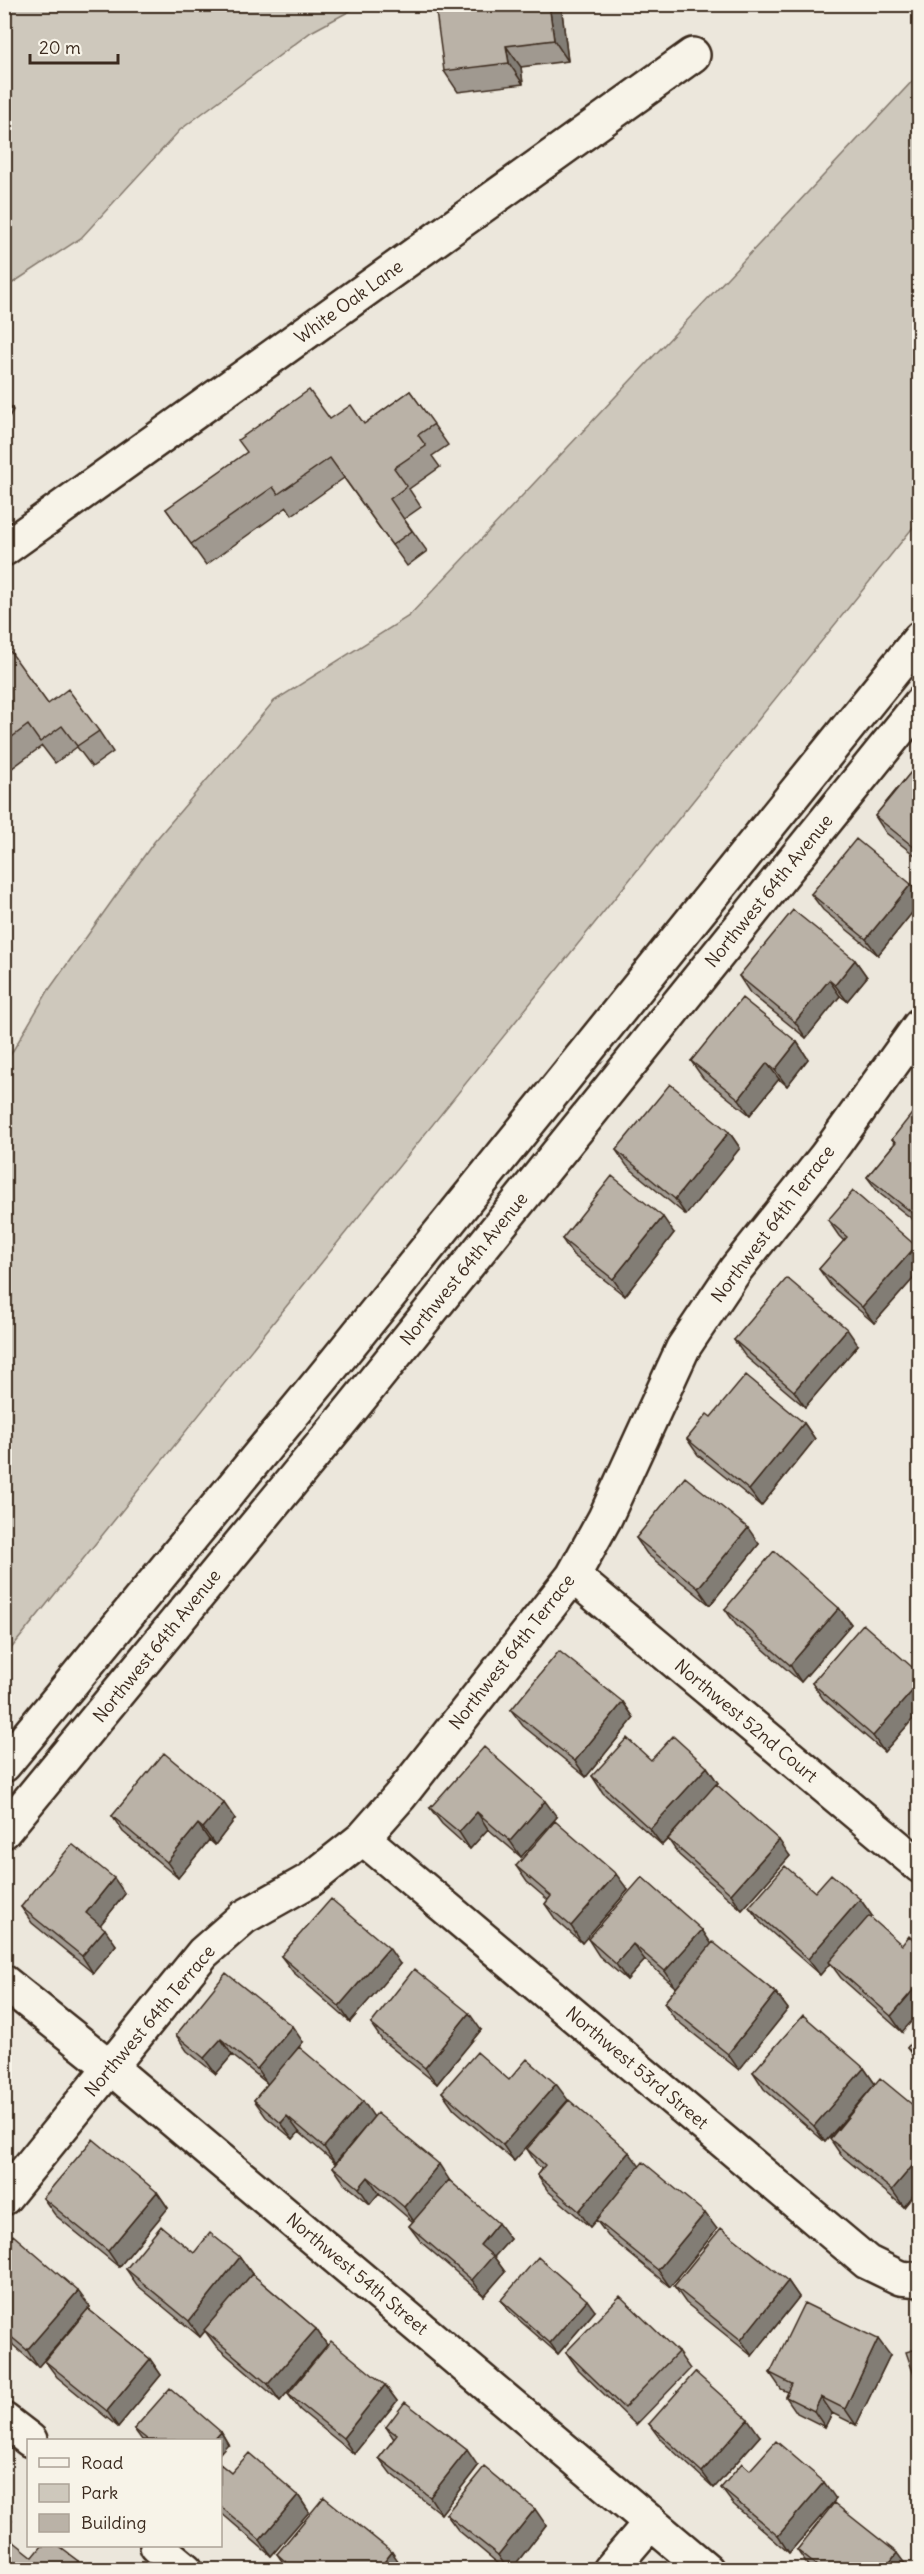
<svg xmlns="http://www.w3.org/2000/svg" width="924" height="2574" font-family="Delius,sans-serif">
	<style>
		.green { fill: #cec8bc; stroke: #84796d; stroke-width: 1.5 }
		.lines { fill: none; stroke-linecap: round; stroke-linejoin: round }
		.street-casing { stroke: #3b2a1e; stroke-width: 38 }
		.secondary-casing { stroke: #3b2a1e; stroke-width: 38 }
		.street { stroke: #f7f3e8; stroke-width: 33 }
		.secondary { stroke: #f7f3e8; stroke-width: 33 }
		.wall { fill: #a09990; stroke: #3b2a1e; stroke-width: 1.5 }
		.shaded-wall { fill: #827d75; stroke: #3b2a1e; stroke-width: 1.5 }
		.building { fill: #bab2a7; stroke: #3b2a1e; stroke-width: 1.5 }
		.labels { text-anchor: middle; stroke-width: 4.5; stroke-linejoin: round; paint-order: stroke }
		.street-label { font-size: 18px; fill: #3b2a1e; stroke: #f7f3e8 }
	</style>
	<rect width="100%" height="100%" fill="#ece7dc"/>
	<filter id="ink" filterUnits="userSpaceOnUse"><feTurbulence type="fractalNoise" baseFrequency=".0167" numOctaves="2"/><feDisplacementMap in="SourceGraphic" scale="12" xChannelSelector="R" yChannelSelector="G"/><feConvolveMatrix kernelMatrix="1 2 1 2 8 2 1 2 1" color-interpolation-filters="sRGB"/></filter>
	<g filter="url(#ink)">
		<path class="green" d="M5 4H361V5L311 32 180 130 81 238 5 288Z
			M919 74V520L5 1656V1064L48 991 154 842 274 701 409 616Z"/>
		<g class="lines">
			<g class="street-casing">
				<path id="street" d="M4 549 693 55
					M573 1576 920 1866
					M363 1838 867 2262 900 2278 920 2280
					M4 1982 110 2067 707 2570
					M4 2198 203 1953 244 1917 310 1880 363 1838 400 1796 573 1576 605 1518 683 1348 736 1269 826 1156 920 1025
					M4 2420 30 2440
					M157 2546 186 2570
					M610 2570 651 2522"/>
			</g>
			<g class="secondary-casing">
				<path id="secondary" d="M4 1765 321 1380 920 638
					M4 1831 353 1407 920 704"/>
			</g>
			<use href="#street" class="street"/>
			<use href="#secondary" class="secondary"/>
		</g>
		<path class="wall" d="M561 4 568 61 521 67 523 84 458 92 444 71Z
			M410 391 448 445 432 456 440 467 409 489 421 507 404 519 427 551 407 566 344 478 292 515 287 507 206 565 166 509 330 419 364 424Z
			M4 645 48 704 99 731 113 752 92 767 77 747 55 763 42 746 4 774Z
			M920 761V859L886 833 875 816Z
			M911 884 920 896V903L878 955 823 910 811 894Z
			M855 960 867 977 847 1001 840 996 806 1038 750 993 739 976Z
			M797 1042 808 1059 787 1086 779 1079 750 1115 703 1078 691 1061Z
			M920 1116V1225L879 1193 867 1177 895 1143 892 1139Z
			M729 1132 740 1148 686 1215 627 1166 616 1150Z
			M828 1220 916 1246 920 1252V1271L874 1323 831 1286 819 1269 844 1241 839 1236Z
			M674 1233 625 1296 573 1255 562 1239Z
			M734 1340 858 1345 805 1407 745 1356Z
			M711 1417 804 1423 815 1439 761 1506 698 1455 687 1439Z
			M636 1538 759 1544 710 1605 647 1554Z
			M839 1608 851 1624 801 1682 736 1625 725 1609Z
			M920 1674V1711L884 1752 823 1699 812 1683Z
			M623 1702 634 1718 586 1777 523 1726 511 1710Z
			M651 1760 707 1767 718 1783 716 1785 790 1856 742 1910 679 1855 668 1839 662 1845 603 1793 592 1776Z
			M430 1808 557 1817 521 1857 488 1829 470 1849 442 1824Z
			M112 1816 235 1819 215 1845 209 1840 178 1878 123 1832Z
			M516 1866 628 1890 582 1943 556 1920 545 1904 548 1900 527 1882Z
			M815 1892 860 1899 872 1916 870 1917 902 2032 841 1978 830 1963 820 1975 761 1923 749 1907Z
			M125 1894 100 1925 116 1945 93 1973 32 1923 21 1907Z
			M702 1930 711 1944 776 1993 788 2009 739 2070 675 2019 664 2003 676 1988 645 1960 627 1980 599 1956 588 1939Z
			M281 1956 400 1964 350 2022 293 1972Z
			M371 2024 481 2030 437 2084 382 2040Z
			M920 2032V2066L907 2048Z
			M176 2035 303 2042 295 2052 450 2181 510 2239 494 2257 505 2272 484 2296 421 2242 409 2226 413 2222 379 2193 370 2204 344 2183 333 2167 366 2127 335 2163 299 2132 293 2139 266 2117 254 2100 268 2084 232 2055 216 2074 187 2051Z
			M864 2068 875 2084 920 2111V2187L904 2207 841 2155 830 2139 871 2089 825 2142 764 2089 753 2072Z
			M509 2080 568 2100 514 2161 454 2109 442 2092Z
			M527 2149 640 2167 717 2229 670 2287 608 2236 596 2220 590 2227 548 2191 537 2175 542 2168 538 2166Z
			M157 2192 168 2208 119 2267 55 2215 43 2198Z
			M4 2245 90 2307 88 2309 150 2359 161 2375 118 2427 57 2377 45 2361 84 2314 38 2367 13 2345 4 2332Z
			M194 2253 240 2257 252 2274 316 2329 327 2345 280 2401 216 2346 205 2331 200 2337 137 2285 126 2269Z
			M788 2281 799 2297 752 2356 686 2303 674 2286Z
			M501 2300 595 2311 558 2354 509 2311Z
			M566 2352H678L690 2369 636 2425 578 2369Z
			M890 2355 856 2425 832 2413 825 2427 797 2413 786 2397 788 2392 781 2389 770 2373Z
			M385 2385 397 2401 354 2454 300 2410 288 2394Z
			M649 2424 760 2436 714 2488 661 2440Z
			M386 2427 478 2466 441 2514 391 2474 379 2458 394 2439Z
			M134 2429 221 2432 228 2444 220 2440H142Z
			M220 2464 231 2473 298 2495 309 2512 271 2556 220 2512Z
			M750 2470 836 2499 789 2553 733 2504 721 2488Z
			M446 2514 546 2525 511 2570H506L458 2530Z
			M797 2550 909 2569 813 2570 808 2566Z
			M277 2554 403 2568 402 2570H288Z"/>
		<path class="shaded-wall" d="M549 4H561L568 61 554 40Z
			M506 46 521 67 523 84 509 63Z
			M4 398 13 410 4 426Z
			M911 884 920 896V903L878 955 866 939Z
			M855 960 867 977 847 1001 835 985Z
			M829 980 840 996 806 1038 795 1022Z
			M797 1042 808 1059 787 1086 775 1070Z
			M767 1063 779 1079 750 1115 739 1099Z
			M729 1132 740 1148 686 1215 675 1199Z
			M663 1217 674 1233 625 1296 613 1279Z
			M916 1246 920 1252V1271L874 1323 862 1307Z
			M847 1329 858 1345 805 1407 794 1391Z
			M804 1423 815 1439 761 1506 749 1490Z
			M748 1528 759 1544 710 1605 698 1588Z
			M839 1608 851 1624 801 1682 790 1665Z
			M920 1682V1711L884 1752 873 1736Z
			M623 1702 634 1718 586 1777 575 1761Z
			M707 1767 718 1783 662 1845 650 1829Z
			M545 1801 557 1817 521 1857 510 1841Z
			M224 1803 235 1819 215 1845 203 1828Z
			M477 1812 488 1829 470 1849 459 1832Z
			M198 1824 209 1840 178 1878 167 1862Z
			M779 1840 790 1856 742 1910 731 1894Z
			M616 1874 628 1890 582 1943 571 1926Z
			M114 1878 125 1894 97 1929 86 1913Z
			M860 1899 872 1916 820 1975 808 1959Z
			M105 1929 116 1945 93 1973 82 1956Z
			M702 1930 713 1946 676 1988 665 1971Z
			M633 1944 645 1960 627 1980 616 1964Z
			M389 1948 400 1964 350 2022 339 2006Z
			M920 1982V2012L902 2032 891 2016Z
			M776 1993 788 2009 739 2070 728 2054Z
			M469 2013 481 2030 437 2084 425 2068Z
			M292 2026 303 2042 268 2085 257 2069Z
			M221 2039 232 2055 216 2074 204 2058Z
			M864 2068 875 2084 825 2142 814 2126Z
			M556 2084 568 2100 514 2161 503 2145Z
			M363 2101 374 2117 335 2163 324 2147Z
			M287 2116 299 2132 293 2139 281 2123Z
			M629 2152 641 2168 590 2227 579 2211Z
			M920 2157V2187L904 2207 892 2190Z
			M439 2164 450 2181 415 2223 404 2207Z
			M368 2177 379 2193 370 2204 359 2188Z
			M157 2192 168 2208 119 2267 108 2251Z
			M705 2213 717 2229 670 2287 658 2270Z
			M498 2223 510 2239 494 2257 505 2272 484 2296 472 2280 480 2245Z
			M240 2257 252 2274 200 2337 189 2321Z
			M788 2281 799 2297 752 2356 741 2340Z
			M78 2291 90 2307 38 2367 27 2350Z
			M587 2300 595 2311 558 2354 550 2343Z
			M316 2329 327 2345 280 2401 268 2384Z
			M878 2339 890 2355 856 2425 845 2409Z
			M150 2359 161 2375 118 2427 107 2411Z
			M385 2385 397 2401 354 2454 343 2438Z
			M821 2397 832 2413 825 2427 814 2411Z
			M748 2419 760 2436 714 2488 702 2472Z
			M221 2432 228 2444 220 2453V2440H214Z
			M467 2450 478 2466 441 2514 430 2497Z
			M824 2482 836 2499 789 2553 778 2536Z
			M298 2495 309 2512 271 2556 260 2540Z
			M4 2509 12 2520 4 2528Z
			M535 2509 546 2525 511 2570H508L498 2555Z
			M392 2552 403 2568 402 2570H378Z
			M897 2553 909 2569 884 2570Z
			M78 2561 84 2570H71Z"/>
		<path class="building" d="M435 4H549L554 40 506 46 509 63 444 71Z
			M309 390 330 419 351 405 364 424 410 391 434 424 418 435 426 446 394 468 407 486 390 499 412 531 392 545 330 458 278 494 273 487 191 544 166 509 247 452 238 440Z
			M5 644 48 704 68 689 99 731 77 746 62 726 40 742 28 725 4 743Z
			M920 761V852L875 816Z
			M856 839 911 884 866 939 811 894Z
			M793 910 855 960 835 985 829 980 795 1022 739 976Z
			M742 998 797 1042 775 1070 767 1063 739 1099 691 1061Z
			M670 1084 729 1132 675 1199 616 1150Z
			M914 1111 920 1116V1217L919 1218 867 1177 896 1142 892 1139Z
			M612 1176 663 1217 613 1279 562 1239Z
			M853 1191 916 1246 862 1307 819 1269 847 1237 828 1220Z
			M787 1278 847 1329 794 1391 734 1340Z
			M746 1375 804 1423 749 1490 687 1439 707 1414 711 1417Z
			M685 1477 748 1528 698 1588 636 1538Z
			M774 1551 839 1608 790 1665 725 1609Z
			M863 1624 920 1674V1682L873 1736 812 1683Z
			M559 1651 623 1702 575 1761 511 1710Z
			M673 1736 707 1767 650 1829 592 1776 627 1738 651 1760Z
			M484 1747 545 1801 510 1841 477 1812 459 1832 430 1808Z
			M164 1753 224 1803 203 1828 198 1824 167 1862 112 1816Z
			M920 1774V1781L916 1778Z
			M716 1784 779 1840 731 1894 668 1839Z
			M555 1821 616 1874 571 1926 545 1904 551 1896 516 1866Z
			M72 1844 114 1878 86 1913 105 1929 82 1956 21 1907Z
			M785 1866 815 1892 831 1874 860 1899 808 1959 749 1907Z
			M642 1877 702 1930 665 1971 633 1944 616 1964 588 1939Z
			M331 1899 389 1948 339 2006 281 1956Z
			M869 1916 902 1945 909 1936 920 1945V1982L891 2016 829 1962Z
			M713 1942 776 1993 728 2054 664 2003Z
			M414 1969 469 2013 425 2068 371 2024Z
			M226 1973 292 2026 257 2069 221 2039 204 2058 176 2035Z
			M803 2015 864 2068 814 2126 753 2072Z
			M920 2032V2058L907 2048Z
			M299 2047 363 2101 324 2147 287 2116 281 2123 254 2100Z
			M477 2052 509 2080 527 2059 556 2084 503 2145 442 2092Z
			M880 2078 920 2111V2157L892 2190 830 2139Z
			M569 2100 629 2152 579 2211 537 2175 545 2165 527 2149Z
			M377 2113 439 2164 404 2207 368 2177 359 2188 333 2167Z
			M93 2139 157 2192 108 2251 43 2198Z
			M643 2162 705 2213 658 2270 596 2220Z
			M449 2180 498 2223 480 2245 493 2256 472 2280 409 2226Z
			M161 2226 194 2253 210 2233 240 2257 189 2321 126 2269Z
			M721 2228 788 2281 741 2340 674 2286Z
			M13 2235 78 2291 27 2350 4 2331V2326L7 2323 4 2321V2245Z
			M538 2257 587 2300 550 2343 501 2300Z
			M252 2274 316 2329 268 2384 204 2330Z
			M620 2296 678 2352 624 2408 566 2352Z
			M804 2303 878 2339 845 2409 821 2397 814 2411 786 2397 792 2384 770 2373Z
			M88 2309 150 2359 107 2411 45 2361Z
			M331 2341 385 2385 343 2438 288 2394Z
			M920 2348V2392L906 2352Z
			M695 2372 748 2419 702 2472 649 2424Z
			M170 2388 221 2432 214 2440H148L134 2429Z
			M405 2402 467 2450 430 2497 379 2458 397 2435 386 2427Z
			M776 2441 824 2482 778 2536 721 2488 742 2463 750 2470Z
			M249 2453 298 2495 260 2540 220 2506V2464L231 2473Z
			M484 2467 535 2509 498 2555 446 2514Z
			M324 2497 392 2552 378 2570H295L277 2554Z
			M834 2503 897 2553 884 2570H822L797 2550Z
			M4 2534 33 2557 42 2546H58L78 2561 71 2570H4Z"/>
	</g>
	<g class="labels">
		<g class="street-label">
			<text transform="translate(349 302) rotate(-36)" y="6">White Oak Lane</text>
			<text transform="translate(769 891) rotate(-51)" y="6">Northwest 64th Avenue</text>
			<text transform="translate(773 1224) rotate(-53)" y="6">Northwest 64th Terrace</text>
			<text transform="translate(464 1269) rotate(-51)" y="6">Northwest 64th Avenue</text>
			<text transform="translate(157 1646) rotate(-51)" y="6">Northwest 64th Avenue</text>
			<text transform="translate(512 1652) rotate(-52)" y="6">Northwest 64th Terrace</text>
			<text transform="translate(746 1721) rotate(40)" y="6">Northwest 52nd Court</text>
			<text transform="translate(150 2021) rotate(-50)" y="6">Northwest 64th Terrace</text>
			<text transform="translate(637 2068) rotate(40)" y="6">Northwest 53rd Street</text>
			<text transform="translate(357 2274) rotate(40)" y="6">Northwest 54th Street</text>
		</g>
	</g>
	<rect width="924" height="2574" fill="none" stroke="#f7f3e8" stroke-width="24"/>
	<rect x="12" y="12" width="900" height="2550" fill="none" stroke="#3b2a1e" stroke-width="2" filter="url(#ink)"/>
	<rect x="27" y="2439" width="195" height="108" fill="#f7f3e8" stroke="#aca397" stroke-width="1.5"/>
	<rect x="39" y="2458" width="30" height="9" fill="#f7f3e8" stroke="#aca397" stroke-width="1.5"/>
	<text x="81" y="2469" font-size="18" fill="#3b2a1e">Road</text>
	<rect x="39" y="2484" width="30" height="18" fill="#cec8bc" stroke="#aca397" stroke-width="1.5"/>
	<text x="81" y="2499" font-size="18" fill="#3b2a1e">Park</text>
	<rect x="39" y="2514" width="30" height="18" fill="#bab2a7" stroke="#aca397" stroke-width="1.5"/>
	<text x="81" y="2529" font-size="18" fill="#3b2a1e">Building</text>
	<path d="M30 54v9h88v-9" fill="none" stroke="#3b2a1e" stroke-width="3"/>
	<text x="39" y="54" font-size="18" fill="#3b2a1e" stroke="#f7f3e8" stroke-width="4.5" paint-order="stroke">20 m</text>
</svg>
